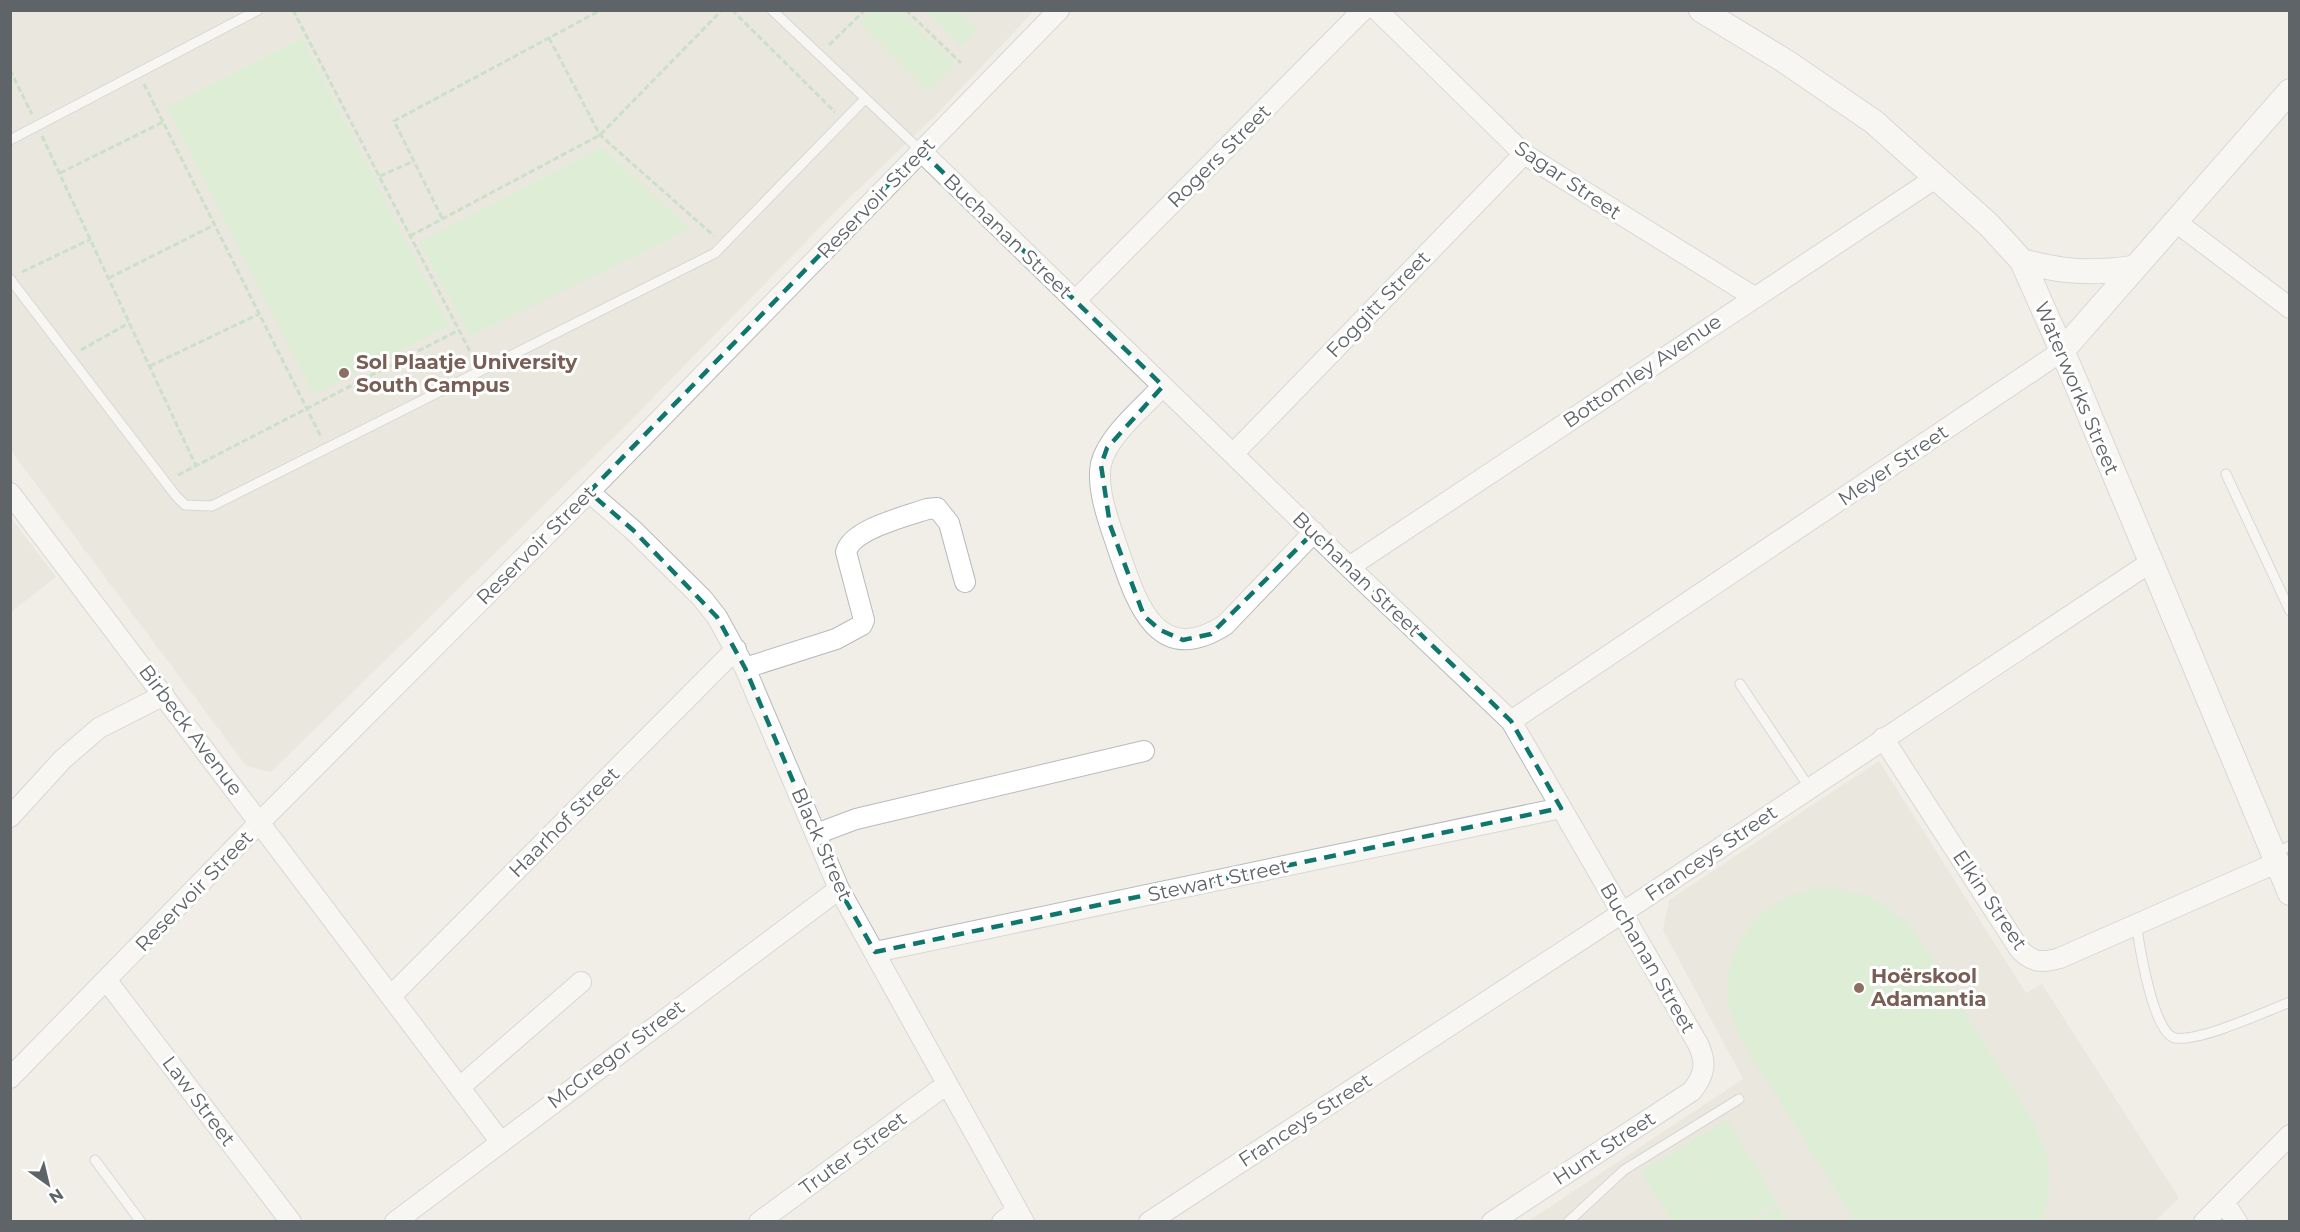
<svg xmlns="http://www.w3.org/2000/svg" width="2300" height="1232" font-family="Montserrat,sans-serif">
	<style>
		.education { fill: #e2ddd5 }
		.green { fill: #c7eac2 }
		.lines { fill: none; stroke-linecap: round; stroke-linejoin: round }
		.service-casing { stroke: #b7babe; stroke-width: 11 }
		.minor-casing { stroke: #b7babe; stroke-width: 22 }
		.tertiary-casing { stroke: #b7babe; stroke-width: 26 }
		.path { stroke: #9ccea5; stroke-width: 3; stroke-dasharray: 6 3; stroke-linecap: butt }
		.service { stroke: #fff; stroke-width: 9 }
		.minor { stroke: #fff; stroke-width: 20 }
		.tertiary { stroke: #fff; stroke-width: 24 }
		.marked { fill: none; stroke: #0f766e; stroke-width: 4.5; stroke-dasharray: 12 8; stroke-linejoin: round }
		.education-dot { fill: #8d6e63; stroke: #fff; stroke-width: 2 }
		.labels { text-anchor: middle; stroke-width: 6; stroke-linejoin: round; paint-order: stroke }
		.street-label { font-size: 20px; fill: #5e6468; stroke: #fff }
		.education-label { font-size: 20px; font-weight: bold; fill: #785e54; stroke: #fff; text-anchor: start }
	</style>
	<rect width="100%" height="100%" fill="#f1eee7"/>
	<path class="education" d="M11 11H1034L937 114 843 204 624 427 271 772 246 766 11 451Z
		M11 518 56 577 11 612Z
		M1879 761 2026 993 2042 984 2179 1198 2154 1222H1527L1743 1079 1663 930 1669 900Z"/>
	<path class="green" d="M872 10 900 11 955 64 928 91 860 22Z
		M927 11H959L978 30 961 47Z
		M302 38 449 326 314 395 167 107Z
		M602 147 691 229 470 336 419 242Z
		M1820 888C1860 889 1887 901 1913 930L2035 1125 2049 1162V1197L2042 1221H1855L1741 1040C1737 1030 1732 1020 1730 1010 1717 948 1761 897 1820 888Z
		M1727 1120 1777 1203 1747 1221H1672L1641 1172 1683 1146 1717 1201 1684 1145Z
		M1778 1206 1787 1221H1753Z"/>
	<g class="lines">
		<g class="service-casing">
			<path id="service" d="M772 10 921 151
				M10 140 258 10
				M10 279 176 496 185 505 212 506 715 253 865 99
				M2226 474 2290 611
				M1740 684 1809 787
				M2274 853 2290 846
				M2136 923C2139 943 2153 1034 2175 1038 2200 1042 2264 1012 2290 1002
				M95 1160 141 1222
				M1568 1222 1624 1170 1739 1099"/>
		</g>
		<g class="minor-casing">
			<path id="minor" d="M1377 10 1524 154 1754 297
				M921 151 1349 567 1511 721 1698 1044C1707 1063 1705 1074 1692 1091L1492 1222
				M2176 222 2290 308
				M1075 301 1363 10
				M1163 386C1144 406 1107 437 1101 464 1096 490 1110 525 1118 549 1136 601 1156 669 1225 625L1314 532
				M1233 454 1524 154
				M589 492 633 530 702 598 717 617 745 668 839 889 1024 1222
				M10 493 500 1141
				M1349 567 1937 177
				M745 668 836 639 862 625 864 620 846 552C852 529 905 517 927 509L937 508 949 523 965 582
				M1511 721 2062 351
				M1883 738 2020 950C2033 963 2043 963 2060 958L2276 863
				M10 817 63 759 99 728 164 695
				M816 834 856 819 1144 751
				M875 952 1561 808
				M107 981 291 1222
				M392 995 736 649
				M10 1078 260 822 589 492 1059 10
				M460 1087 581 982
				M2224 1202 2237 1222
				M395 1222 839 889
				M759 1222 947 1084
				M1002 1222 1017 1210
				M1149 1222 1622 913 2151 562
				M2204 1222 2290 1135"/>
		</g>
		<g class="tertiary-casing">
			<path id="tertiary" d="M1701 10 1785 61 1874 122 1989 225 2022 261 2071 371 2290 893
				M2022 261C2063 272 2090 274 2132 268
				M2062 351 2290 91"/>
		</g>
		<path class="path" d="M293 10 474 359
			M732 10 835 112
			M906 10 961 63
			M549 38 600 135 714 236
			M829 45 865 10
			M10 70 32 114
			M144 84 321 437
			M42 136 196 466
			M60 173 163 122
			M380 176 414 161
			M442 218 394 121 601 10
			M410 236 600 135 722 10
			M22 272 91 239
			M109 278 214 225
			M81 350 129 323
			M150 366 259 314
			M178 475 459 330"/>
		<use href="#service" class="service"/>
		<use href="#minor" class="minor"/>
		<use href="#tertiary" class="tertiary"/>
	</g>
	<path d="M0 0H2300V1232H0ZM921 151 1163 386 1107 448 1101 465 1110 525 1144 616 1160 630 1183 640 1211 634 1314 532 1511 721 1561 808 875 952 839 889 745 668 717 617 633 530 589 492Z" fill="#f1eee7" fill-opacity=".55" fill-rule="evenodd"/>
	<path class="marked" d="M921 151 1163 386 1107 448 1101 465 1110 525 1144 616 1160 630 1183 640 1211 634 1314 532 1511 721 1561 808 875 952 839 889 745 668 717 617 633 530 589 492Z"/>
	<g class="education-dot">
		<circle cx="344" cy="373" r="6"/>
		<circle cx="1859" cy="988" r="6"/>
	</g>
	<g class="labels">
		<g class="street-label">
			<text transform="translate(1219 156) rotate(-45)" y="7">Rogers Street</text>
			<text transform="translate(1568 180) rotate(34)" y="7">Sagar Street</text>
			<text transform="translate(876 198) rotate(-46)" y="7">Reservoir Street</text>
			<text transform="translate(1008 236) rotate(44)" y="7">Buchanan Street</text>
			<text transform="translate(1378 304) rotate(-46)" y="7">Foggitt Street</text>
			<text transform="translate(1642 371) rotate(-34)" y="7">Bottomley Avenue</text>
			<text transform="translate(2077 388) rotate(67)" y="7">Waterworks Street</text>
			<text transform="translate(1893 465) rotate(-34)" y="7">Meyer Street</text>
			<text transform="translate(536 545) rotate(-45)" y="7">Reservoir Street</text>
			<text transform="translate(1357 574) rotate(44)" y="7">Buchanan Street</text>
			<text transform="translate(191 730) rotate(53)" y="7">Birbeck Avenue</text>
			<text transform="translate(564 822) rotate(-45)" y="7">Haarhof Street</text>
			<text transform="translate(822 844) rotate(66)" y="7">Black Street</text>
			<text transform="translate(1711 853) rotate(-34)" y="7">Franceys Street</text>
			<text transform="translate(1218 880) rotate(-12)" y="7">Stewart Street</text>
			<text transform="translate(194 891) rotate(-46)" y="7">Reservoir Street</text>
			<text transform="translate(1990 900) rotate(56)" y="7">Elkin Street</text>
			<text transform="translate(1648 958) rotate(60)" y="7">Buchanan Street</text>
			<text transform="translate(616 1054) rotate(-37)" y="7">McGregor Street</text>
			<text transform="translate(199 1101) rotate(53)" y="7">Law Street</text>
			<text transform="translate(1305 1120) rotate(-33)" y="7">Franceys Street</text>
			<text transform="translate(1604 1148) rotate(-33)" y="7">Hunt Street</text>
			<text transform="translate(853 1153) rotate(-36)" y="7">Truter Street</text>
		</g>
		<g class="education-label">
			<text x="356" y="369">Sol Plaatje University<tspan x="356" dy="23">South Campus</tspan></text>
			<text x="1871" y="983">Hoërskool<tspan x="1871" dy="23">Adamantia</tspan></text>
		</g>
	</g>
	<rect width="2300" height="1232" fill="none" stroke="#5e6468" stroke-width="24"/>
	<g transform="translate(48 1184) rotate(146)" stroke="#ffffff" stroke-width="4.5" paint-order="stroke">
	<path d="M0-4.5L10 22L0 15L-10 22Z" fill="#5e6468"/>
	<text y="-9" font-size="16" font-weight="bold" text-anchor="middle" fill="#5e6468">N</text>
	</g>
</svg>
